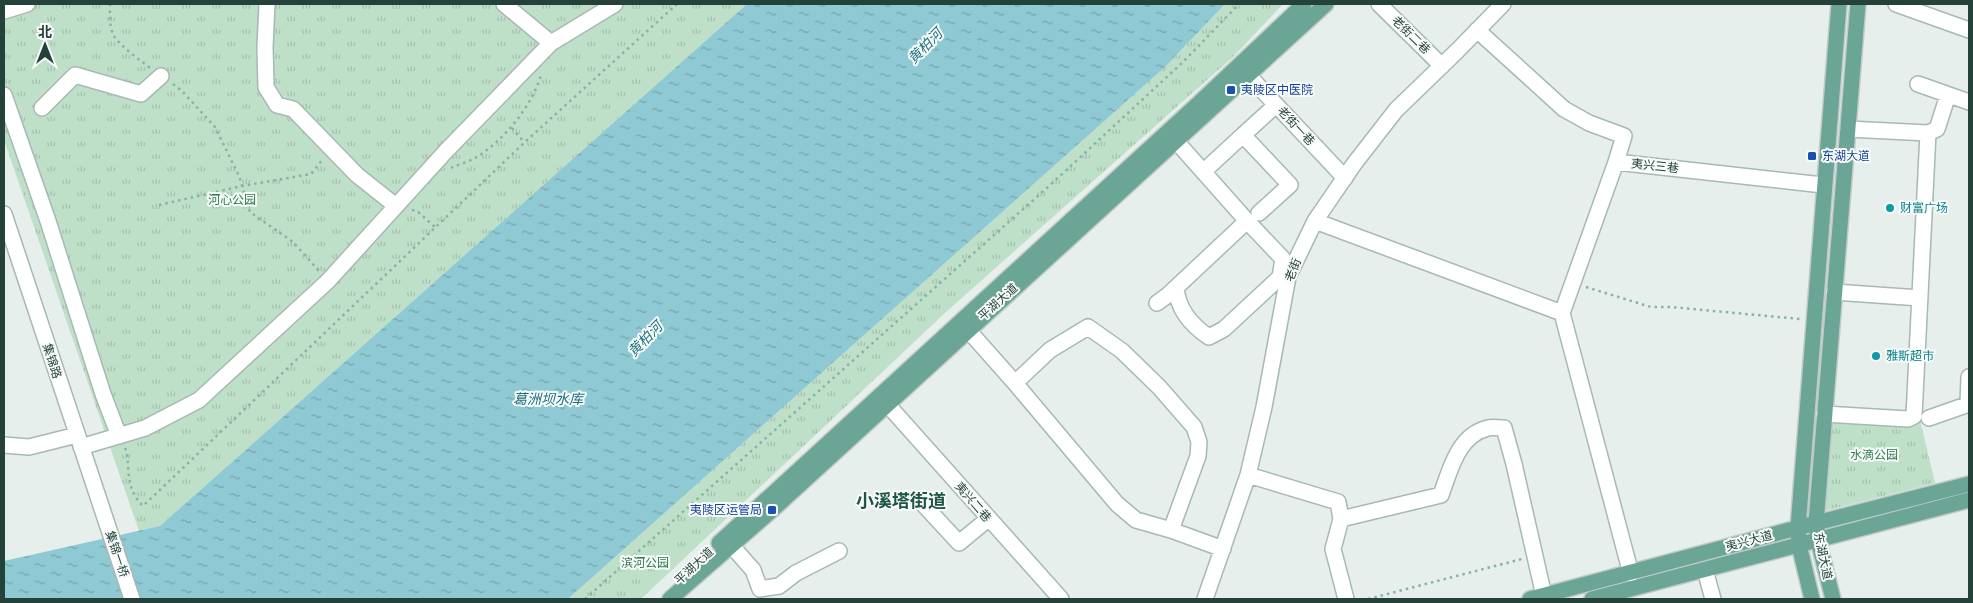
<svg xmlns="http://www.w3.org/2000/svg" width="1973" height="603" font-family="'Archivo Narrow','Noto Sans SC',sans-serif">
	<style>
		.grass { fill: url(#grass-tufts) }
		.water { fill: url(#water-ripples) }
		.lines { fill: none; stroke-linecap: round; stroke-linejoin: round }
		.minor-casing { stroke: #a8b8b2; stroke-width: 18 }
		.major-casing { stroke: #c2cac8; stroke-width: 18 }
		.path { stroke: #86b3a5; stroke-width: 2.5; stroke-dasharray: 2.5 4; stroke-linecap: butt }
		.minor { stroke: #fff; stroke-width: 15 }
		.major { stroke: #6aa596; stroke-width: 15 }
		.transit-dot { fill: #1a4fb4; stroke: #f7fbf9; stroke-width: 2 }
		.culture-dot { fill: #0f9aa8; stroke: #f7fbf9; stroke-width: 2 }
		.labels { text-anchor: middle; stroke-width: 4; stroke-linejoin: round; paint-order: stroke }
		.street-label { font-size: 12px; fill: #24423a; stroke: #f7fbf9 }
		.transit-label { font-size: 12px; fill: #164399; stroke: #f7fbf9; text-anchor: start }
		.park-label { font-size: 12px; fill: #2d7a4b; stroke: #f7fbf9 }
		.culture-label { font-size: 12px; fill: #0d838f; stroke: #f7fbf9; text-anchor: start }
		.water-label { font-size: 14px; font-style: italic; fill: #1c6f80; stroke: #f7fbf9 }
		.district-label { font-size: 18px; font-weight: bold; fill: #1f5548; stroke: #f7fbf9 }
	</style>
	<defs>
		<pattern id="grass-tufts" width="24" height="20" patternUnits="userSpaceOnUse" patternTransform="scale(1.25)"><rect width="24" height="20" fill="#bfe0c8"/><path d="M3 7l-1-3M5 7V3M7 7l1-3M15 17l-1-3M17 17v-4M19 17l1-3" fill="none" stroke="#a4c1ad"/></pattern>
		<pattern id="water-ripples" width="26" height="14" patternUnits="userSpaceOnUse" patternTransform="scale(1.25)"><rect width="26" height="14" fill="#8ec9d4"/><path d="M2 4q2-2 4 0t4 0M15 11q2-2 4 0t4 0" fill="none" stroke="#74a5ad"/></pattern>
	</defs>
	<rect width="100%" height="100%" fill="#e6efeb"/>
	<path class="grass" d="M4 4H747L160 526 139 531 4 140Z
		M1225 4H1283L1234 56 946 312 641 599H568L1165 67Z
		M1833 410 1919 416 1935 483 1824 511Z"/>
	<path class="water" d="M747 4H1225L1165 67 568 599H4V561L160 526Z"/>
	<g class="lines">
		<g class="minor-casing">
			<path id="minor" d="M267 4 265 47 266 87 277 105 293 109 357 175 396 206
				M504 4 551 43
				M1379 4 1442 66
				M1896 4 1969 30
				M4 11 27 4
				M1477 30 1564 109 1589 123 1624 136 1616 162
				M1248 75 1345 178
				M1918 84 1969 102
				M4 95 48 221 103 394 119 436
				M42 108 75 75 141 94 161 76
				M1928 133 1937 129 1948 95
				M1243 135 1276 105
				M1204 171 1243 135 1290 185 1259 213
				M4 214 132 599
				M1315 221 1562 313 1631 574
				M1176 288C1178 310 1191 325 1209 337L1224 329 1280 277 1283 259 1247 221
				M1834 292 1920 298
				M1157 303 1168 295 1247 221 1176 141
				M1562 313 1616 162 1823 185
				M968 330 1015 383 1050 350 1088 327 1122 351 1159 387 1194 427 1199 442 1198 456 1171 530 1223 549
				M1015 383 1117 504 1136 520 1171 530
				M887 404 1061 599
				M1968 404 1969 377
				M1824 414 1908 419 1914 416 1928 133 1848 129
				M1929 418 1969 404
				M4 445 29 447 77 435
				M81 447 145 428 199 400 328 281 446 151 551 43 615 4
				M1248 475 1338 502 1341 519
				M923 504 959 543 988 519
				M731 545 753 570 760 589 779 586 796 573 839 551
				M1705 570 1713 599
				M1205 599 1248 475 1264 407 1288 277 1315 221 1354 164 1396 110 1457 51 1503 4
				M1346 599 1333 549 1341 519 1441 495C1450 470 1458 435 1488 428 1492 427 1499 428 1504 428L1514 464 1544 596"/>
		</g>
		<g class="major-casing">
			<path id="major" d="M719 543 1198 104 1304 4
				M670 599 772 510 1326 4
				M1530 599 1816 523 1969 484
				M1592 599 1969 500
				M1812 599 1799 545 1798 528 1839 4
				M1833 599 1818 540 1816 523 1858 4"/>
		</g>
		<path class="path" d="M110 4C110 12 109 28 114 36 119 45 141 61 150 68
			M173 84 182 91 215 127 239 176 250 212 293 242 319 271
			M512 128 524 142
			M451 168C459 164 469 162 477 157 504 140 532 106 541 75
			M159 205 242 186 311 174 322 160
			M412 210 417 211 435 227
			M1586 287 1651 307H1671L1800 319
			M125 448 127 452C129 474 127 490 143 506L525 142 677 4
			M585 599 1048 187 1183 62 1239 4
			M1368 599 1522 559"/>
		<use href="#minor" class="minor"/>
		<use href="#major" class="major"/>
	</g>
	<g class="transit-dot">
		<rect x="1226" y="85" width="10" height="10" rx="2.5"/>
		<rect x="1807" y="151" width="10" height="10" rx="2.5"/>
		<rect x="767" y="505" width="10" height="10" rx="2.5"/>
	</g>
	<g class="culture-dot">
		<circle cx="1890" cy="208" r="5"/>
		<circle cx="1876" cy="356" r="5"/>
	</g>
	<g class="labels">
		<g class="street-label">
			<text transform="translate(1411 35) rotate(44)" y="4">老街二巷</text>
			<text transform="translate(1296 126) rotate(47)" y="4">老街一巷</text>
			<text transform="translate(1655 166) rotate(6)" y="4">夷兴三巷</text>
			<text transform="translate(1293 270) rotate(-68)" y="4">老街</text>
			<text transform="translate(998 302) rotate(-42)" y="4">平湖大道</text>
			<text transform="translate(52 361) rotate(72)" y="4">集锦路</text>
			<text transform="translate(973 502) rotate(49)" y="4">夷兴二巷</text>
			<text transform="translate(1749 541) rotate(-15)" y="4">夷兴大道</text>
			<text transform="translate(117 554) rotate(71)" y="4">集锦一桥</text>
			<text transform="translate(1823 556) rotate(78)" y="4">东湖大道</text>
			<text transform="translate(694 566) rotate(-43)" y="4">平湖大道</text>
		</g>
		<g class="transit-label">
			<text x="1241" y="94">夷陵区中医院</text>
			<text x="1822" y="160">东湖大道</text>
			<text x="762" y="514" text-anchor="end">夷陵区运管局</text>
		</g>
		<g class="park-label">
			<text x="232" y="204">河心公园</text>
			<text x="1874" y="459">水滴公园</text>
			<text x="645" y="567">滨河公园</text>
		</g>
		<g class="culture-label">
			<text x="1900" y="212">财富广场</text>
			<text x="1886" y="360">雅斯超市</text>
		</g>
		<g class="water-label">
			<text transform="translate(925 46) rotate(-46)" y="5">黄柏河</text>
			<text transform="translate(645 339) rotate(-46)" y="5">黄柏河</text>
			<text x="548" y="404">葛洲坝水库</text>
		</g>
		<g class="district-label">
			<text x="901" y="507">小溪塔街道</text>
		</g>
	</g>
	<rect width="1973" height="603" fill="none" stroke="#24423a" stroke-width="10"/>
	<g transform="translate(45 45)" stroke="#f7fbf9" stroke-width="4" paint-order="stroke">
	<path d="M0-4L9 19L0 12L-9 19Z" fill="#24423a"/>
	<text y="-8" font-size="14" font-weight="bold" text-anchor="middle" fill="#24423a">北</text>
	</g>
</svg>
